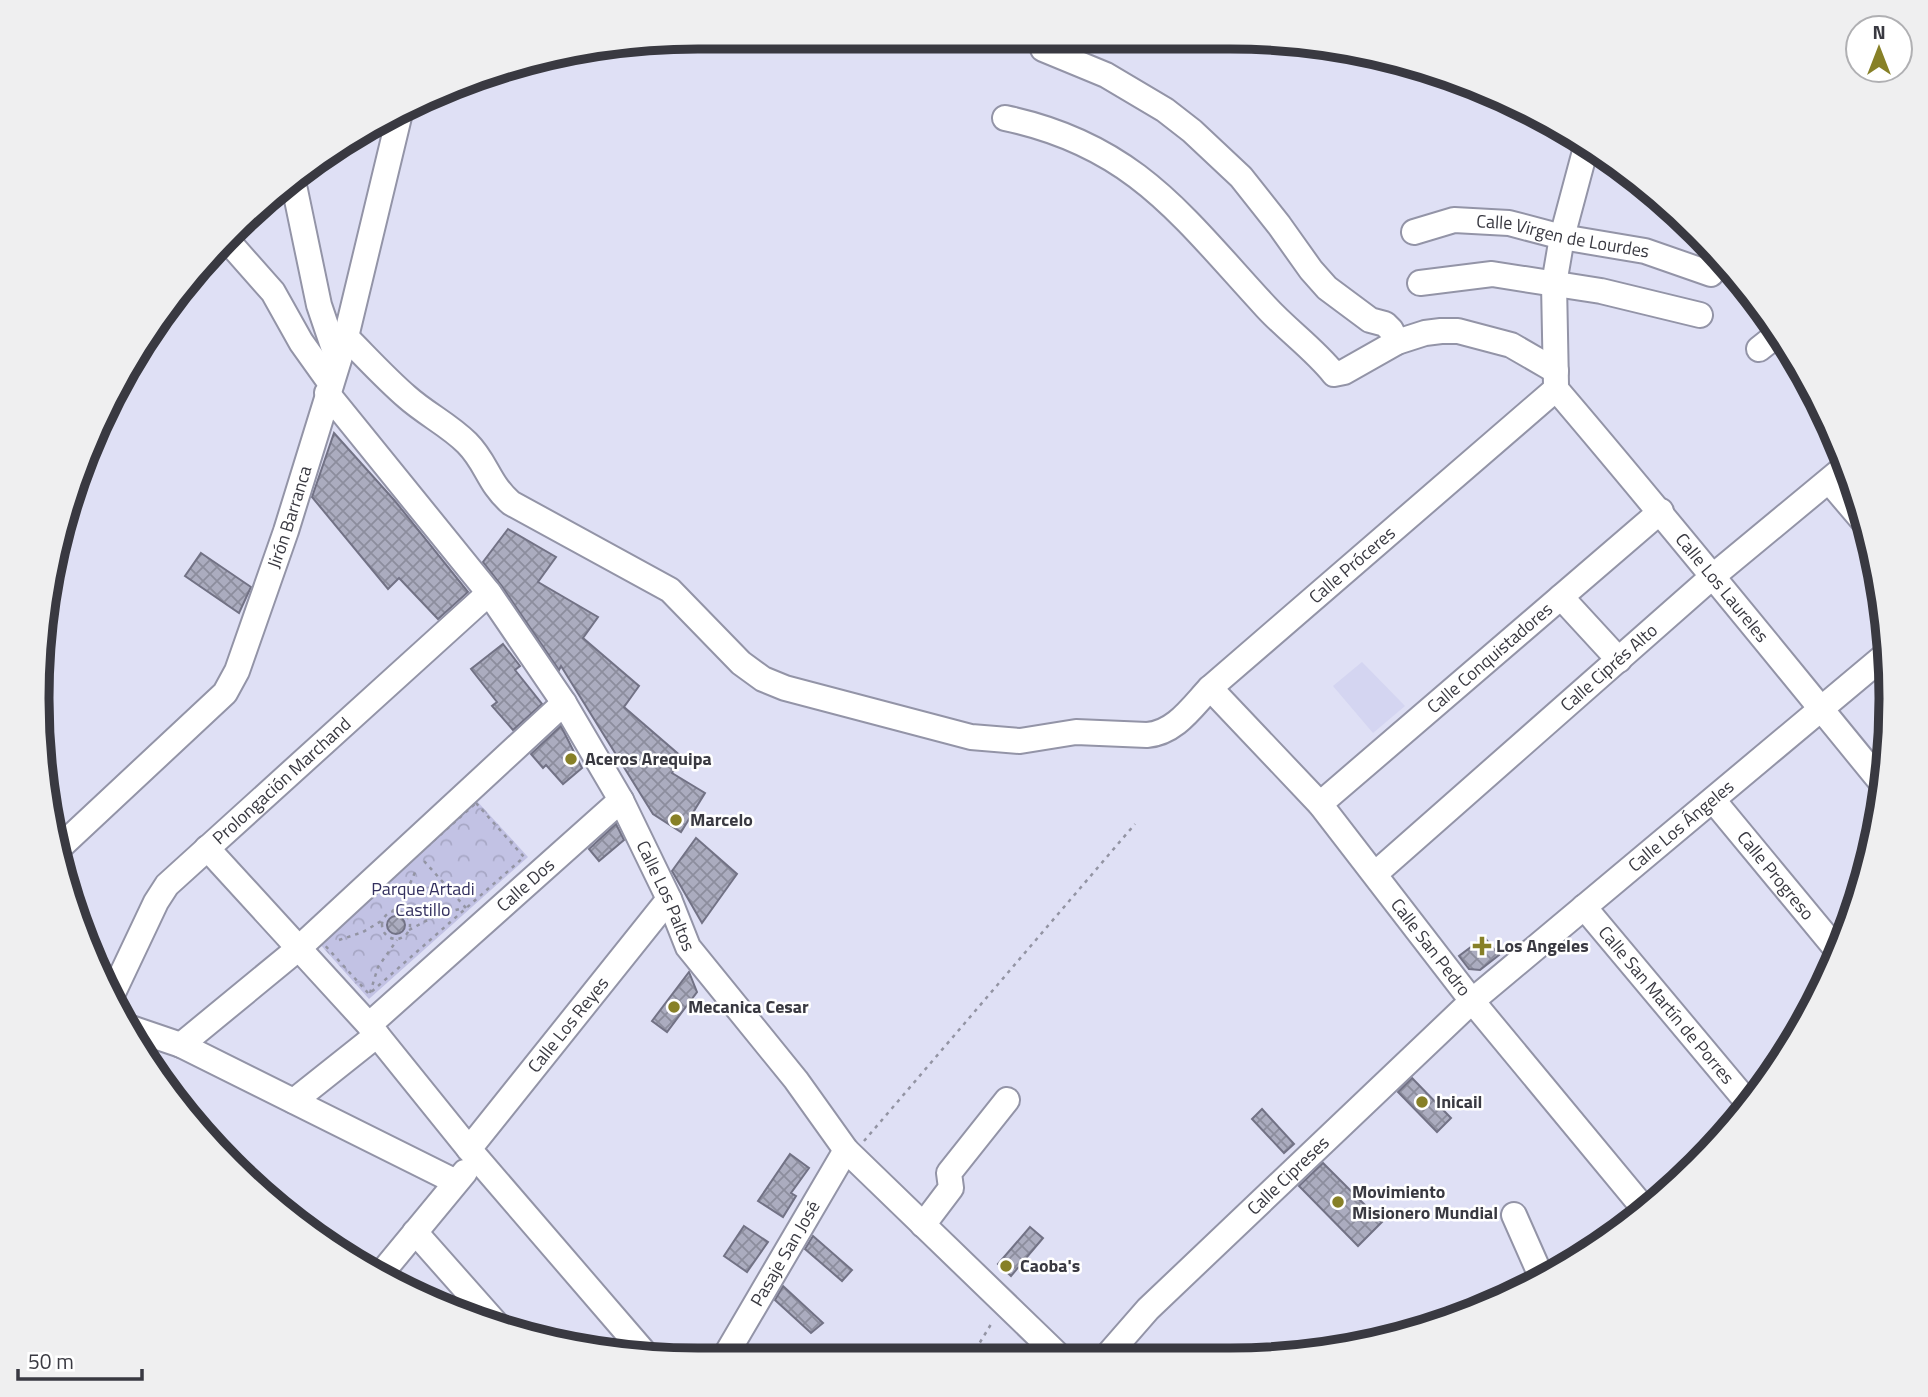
<svg xmlns="http://www.w3.org/2000/svg" width="1928" height="1397" font-family="'Titillium Web',sans-serif">
	<style>
		.built { fill: #d4d5f1 }
		.park { fill: url(#park-crowns) }
		.building { fill: url(#building-cross-hatch); stroke: #727285; stroke-width: 2 }
		.lines { fill: none; stroke-linecap: round; stroke-linejoin: round }
		.minor-casing { stroke: #9394a7; stroke-width: 28 }
		.path { stroke: #9394a3; stroke-width: 2.5; stroke-dasharray: 3.5 5; stroke-linecap: butt }
		.minor { stroke: #fff; stroke-width: 24 }
		.poi-dot { fill: #878027; stroke: #fff; stroke-width: 2.5 }
		.labels { text-anchor: middle; stroke-width: 5; stroke-linejoin: round; paint-order: stroke }
		.street-label { font-size: 18px; fill: #393941; stroke: #fff }
		.poi-label { font-size: 18px; font-weight: bold; fill: #393941; stroke: #fff; text-anchor: start }
		.park-label { font-size: 18px; fill: #33305f; stroke: #fff }
		.rim { fill: none; stroke: #393941; stroke-width: 9 }
	</style>
	<defs>
		<pattern id="park-crowns" width="20" height="18" patternUnits="userSpaceOnUse" patternTransform="scale(1.75)"><rect width="20" height="18" fill="#c2c2e4"/><path d="M2 6a3 3 0 1 1 6 0M12 15a3 3 0 1 1 6 0" fill="none" stroke="#a7a7c5"/></pattern>
		<pattern id="building-cross-hatch" width="8" height="8" patternUnits="userSpaceOnUse" patternTransform="scale(1.75)"><rect width="8" height="8" fill="#abacbf"/><path d="M0 0l8 8M0 8l8-8" fill="none" stroke="#8c8d9d"/></pattern>
	</defs>
	<rect width="100%" height="100%" fill="#dfe0f5"/>
	<path class="built" d="M1362 662 1405 706 1373 733 1333 686Z"/>
	<path class="park" d="M476 800 528 857 369 999 318 942Z"/>
	<path class="building" d="M334 433 395 501 468 592 438 619 399 578 388 589 312 497Z
		M508 529 556 557 538 582 598 617 583 638 639 686 624 707 683 758 672 773 705 793 681 832 653 814 561 666 559 670 501 585 483 562Z
		M201 553 251 587 239 613 185 576Z
		M503 644 520 666 515 670 542 704 513 730 492 706 497 702 471 669Z
		M561 726 582 768 563 784 546 765 543 768 531 754Z
		M616 824 624 840 599 861 589 849Z
		M696 838 737 874 702 923 672 871Z
		M387 925a9 9 0 1 1 18 0a9 9 0 1 1-18 0Z
		M1484 937 1499 955 1480 970 1469 969 1459 956Z
		M689 972 697 992 667 1032 652 1021Z
		M1412 1078 1451 1118 1437 1132 1398 1092Z
		M1262 1109 1294 1144 1284 1153 1252 1119Z
		M790 1154 809 1168 791 1193 796 1196 783 1217 758 1201Z
		M1323 1163 1382 1222 1358 1246 1299 1186Z
		M744 1226 768 1242 747 1272 724 1256Z
		M1030 1227 1043 1238 1011 1276 998 1264Z
		M813 1236 852 1270 842 1281 805 1249Z
		M783 1286 823 1323 811 1333 775 1300Z"/>
	<g class="lines">
		<g class="minor-casing">
			<g id="minor">
				<path d="M1043 49 1106 75 1165 110 1192 131 1241 177 1279 225 1311 270 1327 288 1370 320 1385 324 1391 330 1397 342"/>
				<path d="M1005 118C1134 145 1182 216 1266 307 1287 330 1314 349 1334 374L1344 372 1397 342 1425 333 1441 331H1458L1511 345 1556 371"/>
				<path d="M290 184 295 190 319 305 338 361"/>
				<path id="s1" d="M1414 232 1454 220 1509 223 1562 237 1645 251 1711 274 1717 260"/>
				<path d="M227 240 273 292 301 342 331 384"/>
				<path d="M1420 283 1492 274 1601 291 1700 315"/>
				<path id="s2" d="M346 337C366 357 386 379 407 397 426 414 449 425 467 443 487 463 488 483 511 503L670 590 741 663 763 679 785 688 971 737 1020 741 1076 732 1147 735C1175 733 1192 707 1210 688L1556 389"/>
				<path d="M1759 349 1778 334"/>
				<path d="M1556 385 1554 284 1562 237 1585 151"/>
				<path id="s3" d="M1556 389C1668 520 1776 654 1885 787"/>
				<path id="s4" d="M327 393 489 593 564 703 621 800 669 899 688 947 796 1080 846 1150 1059 1356"/>
				<path d="M1829 481 1869 528"/>
				<path d="M1561 597 1619 660"/>
				<path id="s5" d="M1210 688 1320 804 1472 1001 1646 1211"/>
				<path id="s6" d="M1713 800 1838 951"/>
				<path id="s7" d="M1320 804 1661 511"/>
				<path id="s8" d="M59 848 225 693 237 671 286 531 346 337 399 117"/>
				<path d="M207 848 369 1025 469 1149 649 1358"/>
				<path id="s9" d="M1375 874 1712 577 1846 466"/>
				<path id="s10" d="M1584 907 1749 1104"/>
				<path id="s11" d="M112 995 156 902 167 885 489 593"/>
				<path id="s12" d="M369 1025 621 800"/>
				<path d="M131 1028 181 1045 456 1182"/>
				<path d="M181 1045 299 948 564 703"/>
				<path d="M294 1101 377 1035"/>
				<path id="s13" d="M469 1149 669 899"/>
				<path d="M1514 1215 1541 1276"/>
				<path d="M923 1225 951 1188 949 1173 1007 1100"/>
				<path d="M415 1232 500 1328"/>
				<path d="M380 1275 465 1172"/>
				<path id="s14" d="M1107 1356 1148 1309 1472 1001 1889 652"/>
				<path id="s15" d="M724 1358 846 1150"/>
			</g>
		</g>
		<path class="path" d="M476 803 524 857 369 994 321 941Z
			M424 861 466 908
			M382 925a14 14 0 1 1 28 0a14 14 0 1 1-28 0Z
			M392 912 405 895 416 870
			M409 930 439 914 464 908
			M339 940 363 932 383 920
			M370 993 378 967 397 940
			M864 1141 1135 824
			M971 1357 993 1321"/>
		<use href="#minor" class="minor"/>
	</g>
	<g class="poi-dot">
		<circle cx="571" cy="759" r="7"/>
		<circle cx="676" cy="820" r="7"/>
		<path d="M1478.5 935.5h7v7h7v7h-7v7h-7v-7h-7v-7h7z"/>
		<circle cx="674" cy="1007" r="7"/>
		<circle cx="1422" cy="1102" r="7"/>
		<circle cx="1338" cy="1202" r="7"/>
		<circle cx="1006" cy="1266" r="7"/>
	</g>
	<g class="labels">
		<g class="street-label">
			<text dy="6" stroke="none"><textPath href="#s1" startOffset="152">Calle Virgen de Lourdes</textPath></text>
			<text dy="6" stroke="none"><textPath href="#s8" startOffset="415">Jirón Barranca</textPath></text>
			<text dy="6" stroke="none"><textPath href="#s2" startOffset="1208">Calle Próceres</textPath></text>
			<text dy="6" stroke="none"><textPath href="#s3" startOffset="259">Calle Los Laureles</textPath></text>
			<text dy="6" stroke="none"><textPath href="#s7" startOffset="224">Calle Conquistadores</textPath></text>
			<text dy="6" stroke="none"><textPath href="#s9" startOffset="312">Calle Ciprés Alto</textPath></text>
			<text dy="6" stroke="none"><textPath href="#s11" startOffset="278">Prolongación Marchand</textPath></text>
			<text dy="6" stroke="none"><textPath href="#s14" startOffset="782">Calle Los Ángeles</textPath></text>
			<text dy="6" stroke="none"><textPath href="#s6" startOffset="98">Calle Progreso</textPath></text>
			<text dy="6" stroke="none"><textPath href="#s12" startOffset="210">Calle Dos</textPath></text>
			<text dy="6" stroke="none"><textPath href="#s4" startOffset="609">Calle Los Paltos</textPath></text>
			<text dy="6" stroke="none"><textPath href="#s5" startOffset="341">Calle San Pedro</textPath></text>
			<text dy="6" stroke="none"><textPath href="#s10" startOffset="128">Calle San Martín de Porres</textPath></text>
			<text dy="6" stroke="none"><textPath href="#s13" startOffset="159">Calle Los Reyes</textPath></text>
			<text dy="6" stroke="none"><textPath href="#s14" startOffset="256">Calle Cipreses</textPath></text>
			<text dy="6" stroke="none"><textPath href="#s15" startOffset="121">Pasaje San José</textPath></text>
		</g>
		<g class="poi-label">
			<text x="585" y="765">Aceros Arequipa</text>
			<text x="690" y="826">Marcelo</text>
			<text x="1496" y="952">Los Angeles</text>
			<text x="688" y="1013">Mecanica Cesar</text>
			<text x="1436" y="1108">Inicail</text>
			<text x="1352" y="1198">Movimiento<tspan x="1352" dy="21">Misionero Mundial</tspan></text>
			<text x="1020" y="1272">Caoba's</text>
		</g>
		<g class="park-label">
			<text x="423" y="895">Parque Artadi<tspan x="423" dy="21">Castillo</tspan></text>
		</g>
	</g>
	<path d="M0 0H1928V1397H0ZM698 49H1230A649 649 0 0 1 1879 698V699A649 649 0 0 1 1230 1348H698A649 649 0 0 1 49 699V698A649 649 0 0 1 698 49Z" fill="#efeff0" fill-rule="evenodd"/>
	<path class="rim" d="M698 49H1230A649 649 0 0 1 1879 698V699A649 649 0 0 1 1230 1348H698A649 649 0 0 1 49 699V698A649 649 0 0 1 698 49Z"/>
	<g transform="translate(1879 49)"><circle r="33" fill="#ffffff" stroke="#b0b0b3" stroke-width="2"/>
	<path d="M0-5L12 26L0 18L-12 26Z" fill="#878027"/>
	<text y="-10" font-size="19" font-weight="bold" text-anchor="middle" fill="#393941">N</text>
	</g>
	<path d="M18 1369v10h124v-10" fill="none" stroke="#393941" stroke-width="3.5"/>
	<text x="28" y="1369" font-size="21" fill="#393941" stroke="#ffffff" stroke-width="5" paint-order="stroke">50 m</text>
</svg>
